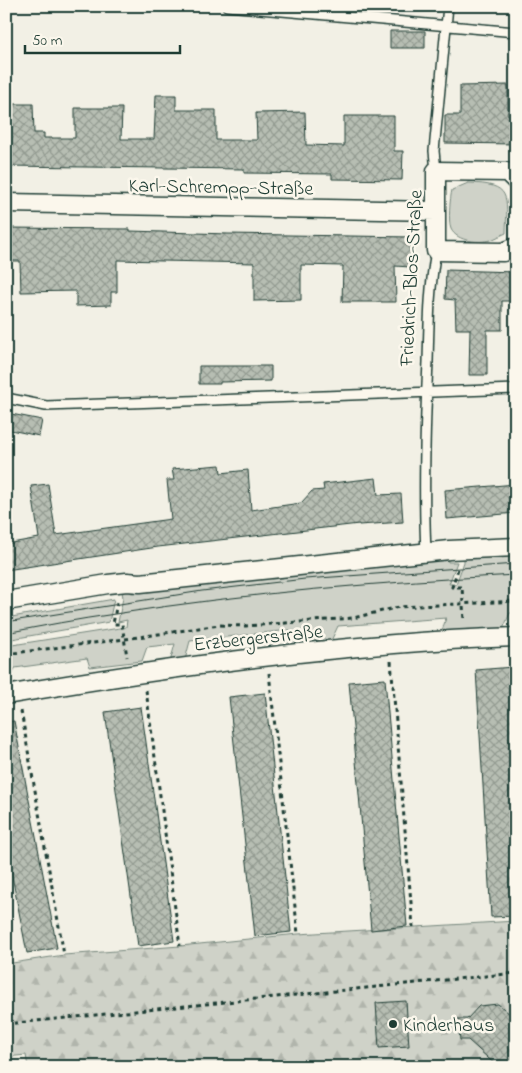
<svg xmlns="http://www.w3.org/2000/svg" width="522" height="1073" font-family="'Indie Flower',sans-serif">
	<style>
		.green { fill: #cfd2c8; stroke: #77887e }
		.forest { fill: url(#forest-firs); stroke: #77887e }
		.building { fill: url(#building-cross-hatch); stroke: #1f3d34 }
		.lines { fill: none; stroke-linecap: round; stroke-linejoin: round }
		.lane-casing { stroke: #1f3d34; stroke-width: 12 }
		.street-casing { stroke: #1f3d34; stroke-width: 21 }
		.path { stroke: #1f3d34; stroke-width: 3; stroke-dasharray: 4 4; stroke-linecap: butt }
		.lane { stroke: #fbf7ec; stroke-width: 9 }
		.street { stroke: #fbf7ec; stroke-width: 18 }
		.tram { stroke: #1f3d34; stroke-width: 1 }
		.poi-dot { fill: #1f3d34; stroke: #fbf7ec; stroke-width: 2 }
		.labels { text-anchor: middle; stroke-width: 5; stroke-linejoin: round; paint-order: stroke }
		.street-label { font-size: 20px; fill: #1f3d34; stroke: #fbf7ec }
		.poi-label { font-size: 20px; fill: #1f3d34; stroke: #fbf7ec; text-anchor: start }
	</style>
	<defs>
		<pattern id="forest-firs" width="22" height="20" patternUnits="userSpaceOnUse" patternTransform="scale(1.25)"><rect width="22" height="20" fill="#cfd2c8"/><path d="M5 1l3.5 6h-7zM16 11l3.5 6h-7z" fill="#b1b5ac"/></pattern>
		<pattern id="building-cross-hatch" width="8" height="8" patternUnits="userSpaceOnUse" patternTransform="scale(1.25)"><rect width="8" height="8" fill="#b7beb3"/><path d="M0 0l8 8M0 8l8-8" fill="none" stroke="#949c92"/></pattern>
	</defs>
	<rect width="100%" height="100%" fill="#f2f0e5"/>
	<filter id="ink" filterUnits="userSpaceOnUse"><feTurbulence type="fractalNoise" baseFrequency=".02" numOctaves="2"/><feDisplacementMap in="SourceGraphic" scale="10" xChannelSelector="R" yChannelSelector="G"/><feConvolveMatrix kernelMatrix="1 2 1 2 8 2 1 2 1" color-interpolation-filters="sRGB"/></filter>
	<g filter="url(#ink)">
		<path class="green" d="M468 183C512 184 507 195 506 233 501 235 496 238 491 240 480 243 457 242 451 229 448 222 450 198 452 190Z
			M474 552 483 558 516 556V612L510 613 503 629 441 634 446 618 338 626 330 643 283 648 290 630 190 641 185 660 170 662 175 644 147 647 142 661 90 667 87 658 15 668 9 686 6 687V646L126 627 127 620 118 622 123 598 122 591 126 590 132 593 447 555 448 562H457L449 584H456L464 562V554Z
			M114 599 109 622 6 640V618Z"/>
		<path class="forest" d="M516 921V1067H28L26 1055 6 1057V964L64 955 180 946 298 934Z"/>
		<path class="building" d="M390 31H425V48H390Z
			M508 85V115H516V144L445 143V115H460V86Z
			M156 95H176V110H216V140H257L256 113 305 112 306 145 344 146V116H394V151H403L402 180 332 179V174L244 173V169L6 166V104H33L34 133H44V138H75V108H122L121 139H154Z
			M6 228 130 229V231L228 234 411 237 410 267 395 266 396 302H342L343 266 301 265V300L254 301V263L117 260V292H111V305L76 306V291L21 292 20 261H6Z
			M446 270 516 272V301H502V330H487V375H469L470 329H456L455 300 445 299Z
			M199 366H271V381L220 382V384H199Z
			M6 413 42 420 39 436 6 429Z
			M220 465 221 473 248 470 251 510 301 503 312 491 324 490 323 484 376 478 378 495 401 494 403 522 359 525V524L158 547 6 570V544L39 538 31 486 48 484 56 535 171 519 167 480H174L172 469Z
			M516 484V513L447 519 445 490Z
			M513 667 516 720V916L491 917 476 670Z
			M385 679 407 926 371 930 349 682Z
			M265 693 291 932 255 936 229 697Z
			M141 707 174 941 138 946 105 712Z
			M14 721 57 948 27 953 6 845V722Z
			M406 1001 409 1046 379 1048 376 1003Z
			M498 1004 516 1019V1067H498L468 1040H460L458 1019H467L479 1006Z"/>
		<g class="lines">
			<g class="lane-casing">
				<path id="lane" d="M227 6 516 32
					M436 171 434 151 448 6
					M6 398 46 406 516 389
					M426 552C423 489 425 425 428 362 429 325 429 288 436 251"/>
			</g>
			<g class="street-casing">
				<path id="street" d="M516 181 507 172 436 171V251L503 252 516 247
					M6 203 435 211
					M6 601 108 584 127 582 140 583 449 550 516 547
					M6 695C176 666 344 643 516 637"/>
			</g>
			<path class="path" d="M458 569 452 587H462L464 621
				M117 602 113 624H122L127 657
				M6 654 125 639 219 625 246 626 353 618 399 607 516 601
				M391 661 413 927
				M269 673 298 934
				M146 690 180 946
				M21 711 64 955
				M6 1024 516 973"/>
			<use href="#lane" class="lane"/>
			<use href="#street" class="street"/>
			<path class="tram" d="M6 622 202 591 305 579 516 564
				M6 633C42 626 79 619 115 614 247 593 382 582 516 575"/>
		</g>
	</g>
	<circle class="poi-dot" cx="393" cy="1024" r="5"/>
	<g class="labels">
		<g class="street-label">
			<text transform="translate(221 186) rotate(1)" y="7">Karl-Schrempp-Straße</text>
			<text transform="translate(410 278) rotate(-87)" y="7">Friedrich-Blos-Straße</text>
			<text transform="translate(258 637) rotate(-6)" y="7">Erzbergerstraße</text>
		</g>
		<g class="poi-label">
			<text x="403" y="1031">Kinderhaus</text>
		</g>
	</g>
	<rect width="522" height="1073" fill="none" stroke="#fbf7ec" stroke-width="25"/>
	<rect x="12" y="12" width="497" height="1048" fill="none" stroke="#1f3d34" stroke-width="2" filter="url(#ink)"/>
	<path d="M25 45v8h155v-8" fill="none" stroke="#1f3d34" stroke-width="2.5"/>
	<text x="32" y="45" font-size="15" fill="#1f3d34" stroke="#fbf7ec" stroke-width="4" paint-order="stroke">50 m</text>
</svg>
